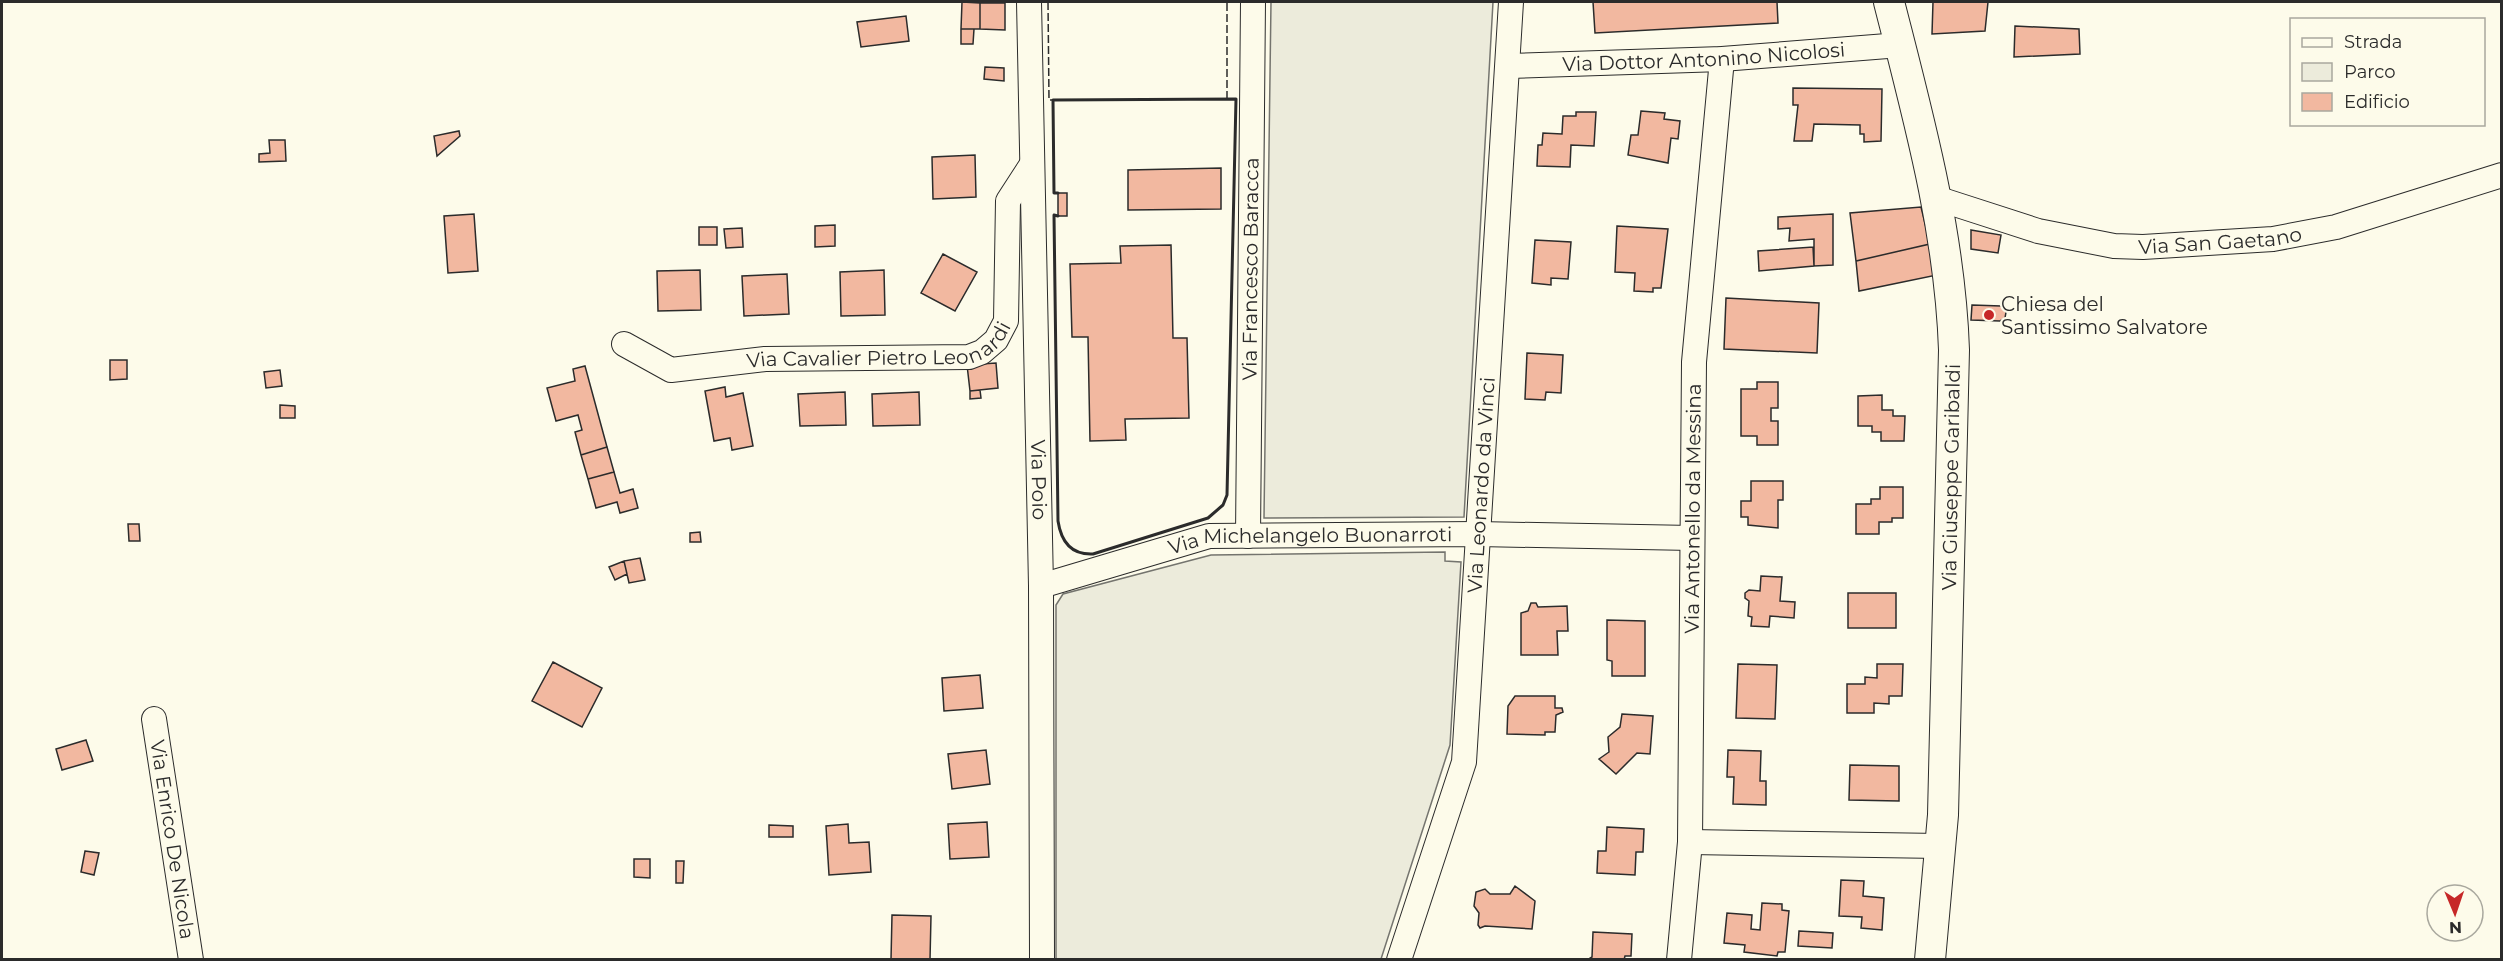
<svg xmlns="http://www.w3.org/2000/svg" width="2503" height="961" font-family="Montserrat,sans-serif">
	<style>
		.green { fill: #ecebdb; stroke: #74746e; stroke-width: 1.5 }
		.building { fill: #f2b8a0; stroke: #2b2b2b; stroke-width: 1.5 }
		.lines { fill: none; stroke-linecap: round; stroke-linejoin: round }
		.minor-casing { stroke: #2b2b2b; stroke-width: 26 }
		.major-casing { stroke: #2b2b2b; stroke-width: 32 }
		.minor { stroke: #fdfbea; stroke-width: 24 }
		.major { stroke: #fdfbea; stroke-width: 30 }
		.fence { stroke: #2b2b2b; stroke-width: 1.5; stroke-dasharray: 8 3; stroke-linecap: butt }
		.wall { stroke: #2b2b2b; stroke-width: 3 }
		.poi-dot { fill: #c62828; stroke: #fdfbea; stroke-width: 2 }
		.labels { text-anchor: middle; stroke-width: 4.5; stroke-linejoin: round; paint-order: stroke }
		.street-label { font-size: 20px; fill: #2b2b2b; stroke: #fdfbea }
		.poi-label { font-size: 20px; fill: #2b2b2b; stroke: #fdfbea; text-anchor: start }
	</style>
	<rect width="100%" height="100%" fill="#fdfbea"/>
	<path class="green" d="M1271 2H1493L1464 517 1264 518Z
		M1445 552V561L1461 562 1450 745 1381 959H1056V605L1063 594 1211 555Z"/>
	<path class="building" d="M962 2 980 3V29H961Z
		M1593 2H1777L1778 23 1595 33Z
		M1933 2H1988L1985 31 1932 34Z
		M980 3H1005V30L980 29Z
		M906 16 909 41 861 47 857 22Z
		M2015 26 2079 29 2080 54 2014 57Z
		M961 29H974L973 44H961Z
		M985 67 1004 68V81L984 79Z
		M1793 88 1882 89 1881 141 1864 142V134H1860V125L1814 124 1812 141H1794L1798 105H1793Z
		M1641 111 1665 113 1664 119 1680 121 1678 139 1671 138 1668 163 1628 155 1631 135H1638Z
		M1576 112H1596L1594 146 1571 145 1570 167 1537 166 1538 145H1542L1543 133 1562 134 1563 116H1576Z
		M459 131 460 136 437 156 434 136Z
		M269 140H285L286 161 259 162V154L270 153Z
		M975 155 976 197 933 199 932 157Z
		M1221 168V209L1128 210V170Z
		M1058 193H1067V216H1058Z
		M1921 207 1930 244 1856 261 1850 213Z
		M474 214 478 271 448 273 444 216Z
		M1833 214V265L1814 266V239L1789 241 1790 228 1778 229V217Z
		M835 225V246L815 247V226Z
		M1617 226 1668 229 1661 288H1653V292L1634 291 1635 273 1615 272Z
		M699 227H717V245H699Z
		M742 228 743 247 726 248 724 229Z
		M1971 230 2001 235 1998 253 1971 249Z
		M1535 240 1571 242 1568 279 1551 278V285L1532 283Z
		M1930 244 1937 275 1859 291 1856 261Z
		M1171 245 1173 338H1187L1189 418 1125 419 1126 440 1090 441 1088 337H1072L1070 264 1121 263 1120 246Z
		M1813 247 1814 266 1759 271 1758 251Z
		M943 254 977 272 955 311 921 293Z
		M700 270 701 310 658 311 657 271Z
		M884 270 885 315 841 316 840 272Z
		M787 274 789 314 744 316 742 276Z
		M1726 298 1819 303 1817 353 1724 349Z
		M1972 305 2001 306 2006 312 2005 318 2000 321 1971 320Z
		M1527 353 1563 355 1561 393 1546 392 1545 400 1525 399Z
		M110 360H127V379L110 380Z
		M996 363 998 388 970 391 967 365Z
		M585 366 607 447 581 455 575 432 582 430 578 415 556 421 547 388 575 381 573 369Z
		M280 370 282 386 266 388 264 372Z
		M1757 382H1778V408H1771V421H1778V445H1757V436H1741V389H1757Z
		M725 387 726 397 743 393 753 446 732 450 730 438 714 441 705 391Z
		M980 390 981 398 970 399V391Z
		M845 392 846 425 800 426 798 394Z
		M919 392 920 425 873 426 872 394Z
		M1882 395V410H1893V416H1905L1904 441H1881V432H1872V426H1858V396Z
		M280 405 295 406V418H280Z
		M607 447 614 472 588 479 581 455Z
		M614 472 620 493 633 489 638 508 620 513 617 502 596 508 588 479Z
		M1751 481H1783V500H1778V528L1748 525V517H1741V501H1751Z
		M1880 487H1903V518H1892V522H1879V534H1856V504H1871V499H1880Z
		M128 524H139L140 541H129Z
		M700 532 701 542H690V533Z
		M640 558 645 580 629 583 624 561Z
		M624 561 627 574 615 580 609 567Z
		M1761 576 1782 577 1780 601 1795 602 1794 618 1770 616 1769 627 1751 626 1752 617 1748 616 1749 601 1745 598V593L1749 590 1760 591Z
		M1848 593H1896V628H1848Z
		M1531 603H1536L1538 607 1567 606 1568 631H1557L1558 655H1521V613L1528 611Z
		M1607 620 1645 621V676H1612V661L1607 660Z
		M553 662 602 688 582 727 532 701Z
		M1738 664 1777 665 1775 719 1736 718Z
		M1877 664H1903L1902 696H1889V704L1874 703V713H1847V684H1865V677L1877 678Z
		M980 675 983 708 944 711 942 678Z
		M1515 696H1555V708H1562L1563 712 1556 715 1555 732H1545V735L1507 734 1508 706Z
		M1622 714 1653 716 1650 754 1637 753 1616 774 1599 759 1609 752 1608 737 1620 727Z
		M86 740 93 761 62 770 56 749Z
		M986 750 990 784 952 789 948 754Z
		M1728 750 1761 751 1760 781H1766V805L1733 804 1734 777H1727Z
		M1850 765 1899 766V801L1849 800Z
		M987 822 989 857 950 859 948 824Z
		M848 824 849 843 869 842 871 872 829 875 826 826Z
		M769 825 793 826V837H769Z
		M1607 827 1644 829 1643 852H1636L1635 875 1597 873 1598 851H1606Z
		M85 851 99 853 94 875 81 872Z
		M634 859H650V878L634 877Z
		M676 861H684L683 883H676Z
		M1841 880 1864 881 1863 896 1884 898 1882 930 1861 928 1862 917 1839 916Z
		M1515 886 1535 901 1532 929 1485 926 1480 928 1478 925 1479 913 1474 906 1476 892 1485 889 1490 894H1510Z
		M1762 903 1782 904V910L1789 911 1785 952H1778L1777 956 1744 952 1745 945 1724 943 1727 913 1752 915 1751 929 1760 930Z
		M892 915 931 916 930 960H891Z
		M1799 931 1833 933 1832 948 1798 946Z
		M1593 932 1632 934 1631 956H1625L1624 960H1587L1592 957Z"/>
	<g class="lines">
		<g class="minor-casing">
			<g id="minor">
				<path id="s1" d="M1029 2 1041 586 1042 960"/>
				<path id="s2" d="M1508 66 1722 59 1900 45"/>
				<path id="s3" d="M1936 198 2038 231 2114 246 2143 247 2273 239 2336 227 2502 175"/>
				<path id="s4" d="M624 344 671 370 765 359 969 357 982 352 996 340 1006 321 1008 201 1032 164"/>
				<path id="s5" d="M1248 536 1253 2"/>
				<path id="s6" d="M1041 586 1209 536 1478 534 1692 538"/>
				<path id="s7" d="M154 719 191 960"/>
				<path d="M1690 842 1940 846"/>
				<path id="s8" d="M1399 960 1464 762 1511 2"/>
				<path id="s9" d="M1679 960 1690 842 1694 362 1722 59"/>
			</g>
		</g>
		<g class="major-casing">
			<path id="major" d="M1889 2C1918 116 1950 231 1954 350L1943 815 1930 960"/>
		</g>
		<use href="#minor" class="minor"/>
		<use href="#major" class="major"/>
		<path class="fence" d="M1048 2 1049 100H1053
			M1227 99V2"/>
		<path class="wall" d="M1058 216 1054 215 1058 521C1061 541 1071 555 1093 554L1208 518 1223 505 1227 495 1236 99 1053 100 1054 193H1058"/>
	</g>
	<circle class="poi-dot" cx="1989" cy="315" r="6"/>
	<g class="labels">
		<g class="street-label">
			<text dy="7" stroke="none"><textPath href="#s2" startOffset="196">Via Dottor Antonino Nicolosi</textPath></text>
			<text dy="7" stroke="none"><textPath href="#s3" startOffset="291">Via San Gaetano</textPath></text>
			<text dy="7" stroke="none"><textPath href="#s5" startOffset="267">Via Francesco Baracca</textPath></text>
			<text dy="7" stroke="none"><textPath href="#s4" startOffset="267">Via Cavalier Pietro Leonardi</textPath></text>
			<text transform="translate(1951 477) rotate(-89)" y="7">Via Giuseppe Garibaldi</text>
			<text dy="7" stroke="none"><textPath href="#s1" startOffset="478">Via Poio</textPath></text>
			<text dy="7" stroke="none"><textPath href="#s8" startOffset="486">Via Leonardo da Vinci</textPath></text>
			<text dy="7" stroke="none"><textPath href="#s9" startOffset="452">Via Antonello da Messina</textPath></text>
			<text dy="7" stroke="none"><textPath href="#s6" startOffset="276">Via Michelangelo Buonarroti</textPath></text>
			<text dy="7" stroke="none"><textPath href="#s7" startOffset="122">Via Enrico De Nicola</textPath></text>
		</g>
		<g class="poi-label">
			<text x="2001" y="311">Chiesa del<tspan x="2001" dy="23">Santissimo Salvatore</tspan></text>
		</g>
	</g>
	<rect width="2503" height="961" fill="none" stroke="#2b2b2b" stroke-width="6"/>
	<rect x="2290" y="18" width="195" height="108" fill="#fdfbea" stroke="#a9a89e" stroke-width="1.5"/>
	<rect x="2302" y="38" width="30" height="9" fill="#fdfbea" stroke="#a9a89e" stroke-width="1.5"/>
	<text x="2344" y="48" font-size="18" fill="#2b2b2b">Strada</text>
	<rect x="2302" y="63" width="30" height="18" fill="#ecebdb" stroke="#a9a89e" stroke-width="1.5"/>
	<text x="2344" y="78" font-size="18" fill="#2b2b2b">Parco</text>
	<rect x="2302" y="93" width="30" height="18" fill="#f2b8a0" stroke="#a9a89e" stroke-width="1.5"/>
	<text x="2344" y="108" font-size="18" fill="#2b2b2b">Edificio</text>
	<g transform="translate(2455 913) rotate(178)"><circle r="28" fill="#fdfbea" stroke="#a9a89e" stroke-width="1.5"/>
	<path d="M0-4.5L10 22L0 15L-10 22Z" fill="#c62828"/>
	<text y="-9" font-size="16" font-weight="bold" text-anchor="middle" fill="#2b2b2b">N</text>
	</g>
</svg>
